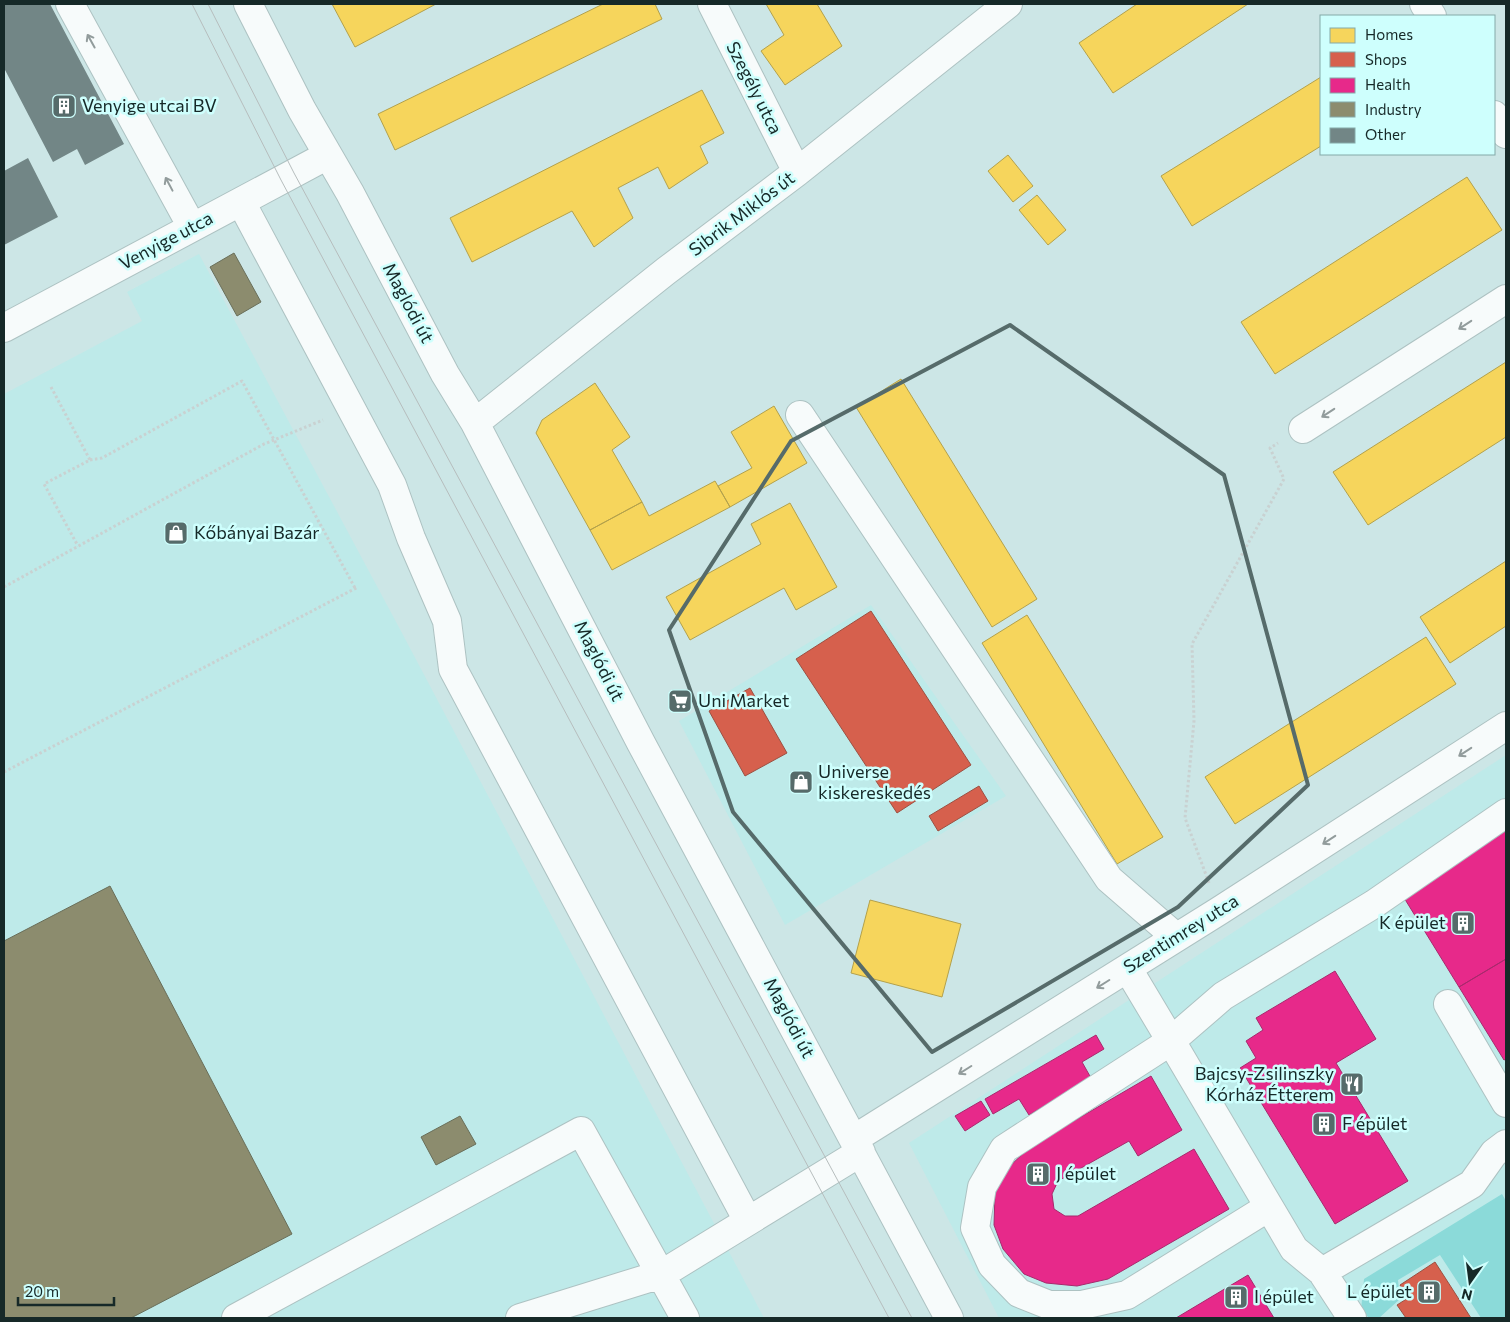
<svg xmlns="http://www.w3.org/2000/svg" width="1510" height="1322" font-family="Commissioner,sans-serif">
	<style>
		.built { fill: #beeae9 }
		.green { fill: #8bdad9 }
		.homes { fill: #f6d55c; stroke: #b3a14c }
		.shops { fill: #d6604d; stroke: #9c5042 }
		.health { fill: #e7298a; stroke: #a8296d }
		.industry { fill: #8c8c6e; stroke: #696e59 }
		.building { fill: #728686 }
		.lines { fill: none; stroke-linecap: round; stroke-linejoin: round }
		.minor-casing { stroke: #adc2c2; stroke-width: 30 }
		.path { stroke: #c9d1d1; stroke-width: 3; stroke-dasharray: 2.5 2.5; stroke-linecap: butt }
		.minor { stroke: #f7fbfb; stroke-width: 28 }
		.tram { stroke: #b6bdbd; stroke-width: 1 }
		.oneway { stroke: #929c9c }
		.marked { fill: none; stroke: #566b6a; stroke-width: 4; stroke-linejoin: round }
		.labels { text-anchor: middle; stroke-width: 5; stroke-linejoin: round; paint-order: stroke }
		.street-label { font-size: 18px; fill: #162928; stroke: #cefffd }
		.poi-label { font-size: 18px; fill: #162928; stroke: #cefffd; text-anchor: start }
	</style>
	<rect width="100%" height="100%" fill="#cce6e6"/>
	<path class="built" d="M199 254 402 633 764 1318H4V394L142 321 127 292Z
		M871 605 1006 796 785 925 679 721Z
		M1506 755V1318H999L909 1143Z"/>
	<path class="green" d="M1502 1194 1506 1201V1318H1481L1440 1255 1398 1280 1400 1299 1379 1318H1369L1361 1310 1364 1279Z"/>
	<path class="homes" d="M332 4H436L355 47Z
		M603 4H655L662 19 395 150 378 114Z
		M766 4H817L842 46 785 85 761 51 784 35Z
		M1137 4H1248L1113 93 1079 43Z
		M1321 77V146L1192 226 1161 176Z
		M702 90 724 133 700 146 708 163 669 189 658 167 618 188 633 218 594 247 572 211 472 262 450 218Z
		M1008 155 1033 186 1013 202 988 171Z
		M1467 177 1502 230 1275 374 1241 322Z
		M1037 195 1066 230 1048 245 1019 210Z
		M1506 362V437L1368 525 1333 472Z
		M901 379 1037 599 992 627 856 407Z
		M595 383 630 437 612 450 642 502 590 530 536 433 542 420Z
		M774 406 807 463 730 507 718 486 752 468 731 432Z
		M715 481 730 507 612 570 590 530 642 502 649 516Z
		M790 503 837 587 796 610 784 588 690 640 666 597 761 544 751 524Z
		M1506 561V626L1450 663 1420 617Z
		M1027 615 1163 837 1117 864 982 643Z
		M1426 637 1456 684 1235 824 1205 777Z
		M870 900 961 924 942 997 851 973Z"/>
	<path class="shops" d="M871 611 971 765 897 813 796 659Z
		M750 688 787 753 745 776 709 711Z
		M979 786 988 801 938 831 929 816Z
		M1435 1262 1471 1318H1406L1397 1305 1408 1298 1400 1285Z"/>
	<path class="health" d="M1501 825 1506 834V959L1459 987 1398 888Z
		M1506 959V1059L1504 1060 1459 987Z
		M1335 971 1376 1039 1336 1063 1408 1181 1335 1224 1240 1068 1256 1058 1246 1041 1263 1030 1256 1018Z
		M1096 1035 1104 1049 1082 1062 1091 1078 1029 1115 1019 1099 993 1114 985 1099Z
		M1151 1076 1182 1130 1138 1156 1129 1141 1058 1181 1052 1194 1054 1209 1065 1216H1078L1194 1149 1229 1209 1108 1279 1077 1286 1046 1283 1024 1274 1003 1249 994 1225 995 1193 1009 1167 1031 1146Z
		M981 1101 990 1115 965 1131 955 1116Z
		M1248 1275 1274 1318H1176Z"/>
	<path class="industry" d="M234 253 261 302 237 316 210 267Z
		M110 886 292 1234 131 1318H4V941Z
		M460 1116 476 1144 436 1165 421 1137Z"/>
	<path class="building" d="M4 4H50L124 144 85 165 77 149 53 162 4 68Z
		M28 158 58 217 4 245V171Z"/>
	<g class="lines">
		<g class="minor-casing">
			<path id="minor" d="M70 4 192 227
				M248 4 302 110 350 193 445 374 475 423 641 743 949 1318
				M712 4 797 172
				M1424 4 1432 16
				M1494 115 1506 134
				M241 202 392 485 411 538 447 621 453 669 748 1221
				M4 328 328 155
				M800 415 1109 879 1176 937
				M475 423 666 271 797 172 1008 4
				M1303 429 1506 299
				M1128 969 1171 1041 1004 1149 982 1187 975 1228 992 1265 1019 1293 1049 1305H1082L1127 1295 1269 1207
				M1448 1004 1506 1103
				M854 1139 1219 911 1506 726
				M1322 1272 1472 1184 1494 1153 1506 1144
				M236 1318 581 1131 685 1318
				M520 1318 662 1274 861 1152
				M1352 1318 1322 1272 1294 1249 1171 1041 1223 996 1374 904 1506 813"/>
		</g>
		<path class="path" d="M51 387 90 460 44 484 78 546
			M90 460 102 458 242 381 355 588
			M4 587 264 444 323 420
			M4 772 358 587
			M1209 883 1185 818 1194 721 1192 644 1284 479 1270 448 1278 443"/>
		<use href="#minor" class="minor"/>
		<path class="tram" d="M192 4 281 180 889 1318
			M208 4 294 173 912 1318"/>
	</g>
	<defs><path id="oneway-shaft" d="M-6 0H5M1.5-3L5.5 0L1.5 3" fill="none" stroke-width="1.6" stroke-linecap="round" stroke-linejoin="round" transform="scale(1.25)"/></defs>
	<g class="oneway">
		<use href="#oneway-shaft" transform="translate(91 41) rotate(-119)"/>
		<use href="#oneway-shaft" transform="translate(169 184) rotate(-118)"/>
		<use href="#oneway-shaft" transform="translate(1465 325) rotate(147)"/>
		<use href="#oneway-shaft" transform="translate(1328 413) rotate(147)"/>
		<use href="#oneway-shaft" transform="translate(1465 752) rotate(147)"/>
		<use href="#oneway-shaft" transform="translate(1329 840) rotate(147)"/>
		<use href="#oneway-shaft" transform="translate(1103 984) rotate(148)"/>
		<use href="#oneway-shaft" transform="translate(965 1070) rotate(148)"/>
	</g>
	<path class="marked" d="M1010 325 1224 475 1308 785 1178 907 932 1052 733 812 669 630 791 441Z"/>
	<defs>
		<g id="building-square" transform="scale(1.25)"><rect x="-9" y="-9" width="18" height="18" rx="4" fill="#566b6a" stroke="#cefffd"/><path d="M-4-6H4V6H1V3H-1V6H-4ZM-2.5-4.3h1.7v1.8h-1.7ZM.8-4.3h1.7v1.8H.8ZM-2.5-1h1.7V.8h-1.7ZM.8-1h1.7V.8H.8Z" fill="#fff"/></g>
		<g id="shop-square" transform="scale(1.25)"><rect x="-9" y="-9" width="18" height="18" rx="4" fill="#566b6a" stroke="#cefffd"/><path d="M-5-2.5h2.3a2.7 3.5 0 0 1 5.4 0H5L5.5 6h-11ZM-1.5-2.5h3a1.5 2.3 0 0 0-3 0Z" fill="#fff"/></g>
		<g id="supermarket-square" transform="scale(1.25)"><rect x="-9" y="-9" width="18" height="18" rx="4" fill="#566b6a" stroke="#cefffd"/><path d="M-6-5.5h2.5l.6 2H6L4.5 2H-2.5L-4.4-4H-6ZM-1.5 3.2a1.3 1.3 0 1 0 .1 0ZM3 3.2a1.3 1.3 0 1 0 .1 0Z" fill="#fff"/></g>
		<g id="restaurant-square" transform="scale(1.25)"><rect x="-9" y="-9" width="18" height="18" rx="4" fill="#566b6a" stroke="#cefffd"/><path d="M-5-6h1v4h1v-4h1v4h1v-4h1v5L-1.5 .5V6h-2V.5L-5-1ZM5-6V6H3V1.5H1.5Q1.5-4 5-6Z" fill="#fff"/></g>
	</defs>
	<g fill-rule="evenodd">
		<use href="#building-square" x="64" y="106"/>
		<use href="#shop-square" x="176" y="533"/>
		<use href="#supermarket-square" x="680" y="701"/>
		<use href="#shop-square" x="801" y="782"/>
		<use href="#building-square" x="1463" y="923"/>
		<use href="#restaurant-square" x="1352" y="1084"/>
		<use href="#building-square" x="1324" y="1124"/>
		<use href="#building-square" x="1038" y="1174"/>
		<use href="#building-square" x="1429" y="1292"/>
		<use href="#building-square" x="1236" y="1297"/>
	</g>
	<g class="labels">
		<g class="street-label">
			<text transform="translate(754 88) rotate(63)" y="6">Szegély utca</text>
			<text transform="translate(742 214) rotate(-37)" y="6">Sibrik Miklós út</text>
			<text transform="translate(166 241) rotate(-28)" y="6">Venyige utca</text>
			<text transform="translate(408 303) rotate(62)" y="6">Maglódi út</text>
			<text transform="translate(599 661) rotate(63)" y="6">Maglódi út</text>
			<text transform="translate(1181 934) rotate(-32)" y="6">Szentimrey utca</text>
			<text transform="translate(789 1018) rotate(62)" y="6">Maglódi út</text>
		</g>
		<g class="poi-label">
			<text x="82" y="112">Venyige utcai BV</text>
			<text x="194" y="539">Kőbányai Bazár</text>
			<text x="698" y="707">Uni Market</text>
			<text x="818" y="778">Universe<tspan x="818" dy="21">kiskereskedés</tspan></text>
			<text x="1446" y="929" text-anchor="end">K épület</text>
			<text x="1334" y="1080" text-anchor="end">Bajcsy-Zsilinszky<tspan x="1334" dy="21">Kórház Étterem</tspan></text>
			<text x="1342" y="1130">F épület</text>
			<text x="1056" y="1180">J épület</text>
			<text x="1412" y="1298" text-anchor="end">L épület</text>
			<text x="1254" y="1303">I épület</text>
		</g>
	</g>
	<rect width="1510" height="1322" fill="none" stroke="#162928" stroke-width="10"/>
	<rect x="1320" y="15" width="175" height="140" fill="#cefffd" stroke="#84a9a8"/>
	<rect x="1330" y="28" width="25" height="15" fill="#f6d55c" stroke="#84a9a8"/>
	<text x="1365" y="40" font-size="15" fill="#162928">Homes</text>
	<rect x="1330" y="52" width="25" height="15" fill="#d6604d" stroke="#84a9a8"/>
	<text x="1365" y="65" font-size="15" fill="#162928">Shops</text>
	<rect x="1330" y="78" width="25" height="15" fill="#e7298a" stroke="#84a9a8"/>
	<text x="1365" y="90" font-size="15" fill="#162928">Health</text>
	<rect x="1330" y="102" width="25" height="15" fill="#8c8c6e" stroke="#84a9a8"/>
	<text x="1365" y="115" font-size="15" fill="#162928">Industry</text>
	<rect x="1330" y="128" width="25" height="15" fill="#728686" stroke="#84a9a8"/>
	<text x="1365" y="140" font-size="15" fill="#162928">Other</text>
	<g transform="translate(1470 1282) rotate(194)" stroke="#cefffd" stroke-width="4" paint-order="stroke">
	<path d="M0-4L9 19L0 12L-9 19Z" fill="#162928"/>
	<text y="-8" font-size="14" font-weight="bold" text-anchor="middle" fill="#162928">N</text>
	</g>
	<path d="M18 1297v8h96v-8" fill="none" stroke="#162928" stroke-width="2.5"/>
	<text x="25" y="1297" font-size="15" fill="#162928" stroke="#cefffd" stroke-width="4" paint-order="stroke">20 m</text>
</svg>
